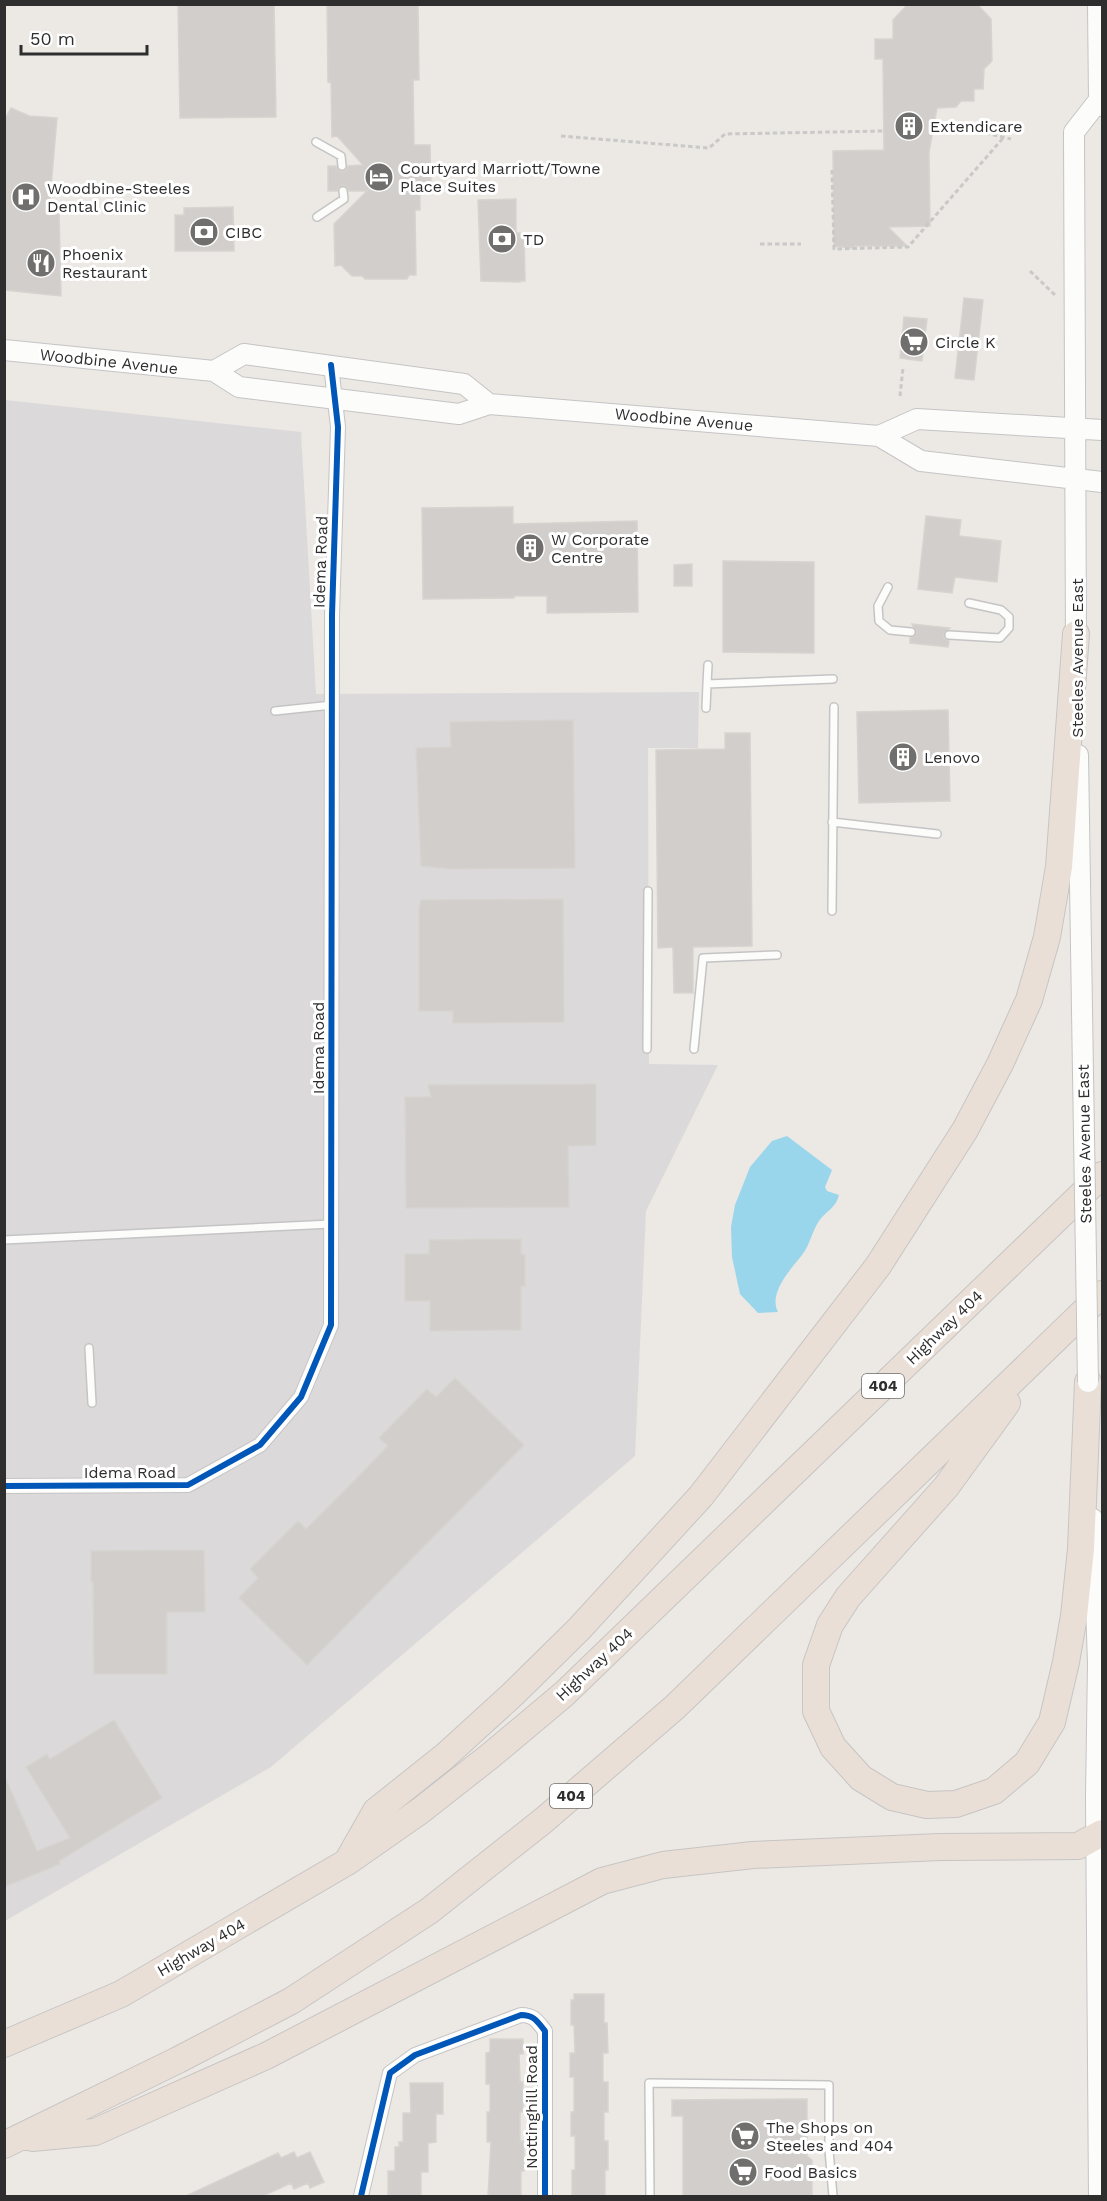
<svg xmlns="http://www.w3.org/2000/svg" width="1107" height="2201" font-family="'Work Sans',sans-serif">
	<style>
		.industrial { fill: #dcd9db }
		.water { fill: #99d6ec }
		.building { fill: #d1cecb; stroke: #d7d4d0; stroke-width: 1.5 }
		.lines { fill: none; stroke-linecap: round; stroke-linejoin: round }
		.service-casing { stroke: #c5c4c5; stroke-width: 10 }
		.minor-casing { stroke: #c5c4c5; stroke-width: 16 }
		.secondary-casing { stroke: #c5c4c5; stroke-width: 22 }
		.motorway-casing { stroke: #c6c5c4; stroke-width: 28 }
		.path { stroke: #c9c9c8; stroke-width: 3; stroke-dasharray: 4.5 3; stroke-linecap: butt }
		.service { stroke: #fcfcfb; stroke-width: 7 }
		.minor { stroke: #fcfcfb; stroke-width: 14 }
		.secondary { stroke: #fcfcfb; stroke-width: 20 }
		.motorway { stroke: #eadfd6; stroke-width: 26 }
		.secondary-bridge-casing { stroke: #c5c4c5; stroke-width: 22; stroke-linecap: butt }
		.secondary-bridge { stroke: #fcfcfb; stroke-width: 20 }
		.cycleway-casing { stroke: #fff; stroke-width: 10 }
		.cycleway { stroke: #0057b8; stroke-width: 6 }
		.labels { text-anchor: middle; stroke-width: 6; stroke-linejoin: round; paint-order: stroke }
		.shield { fill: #fff; stroke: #6d6d6d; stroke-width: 1.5 }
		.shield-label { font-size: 15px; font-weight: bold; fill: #2e2e2e }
		.poi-label { font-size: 16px; fill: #2e2e2e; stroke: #fff; text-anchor: start }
		.street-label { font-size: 16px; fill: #2e2e2e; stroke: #fff }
	</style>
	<rect width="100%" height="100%" fill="#ece8e4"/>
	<path class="industrial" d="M5 400 301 432 316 694 699 692 698 748H648L649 1064 718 1065 646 1211 635 1456 271 1767 5 1921Z"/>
	<path class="water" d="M787 1136 832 1170 825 1187 827 1191 839 1195C836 1208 826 1211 819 1221 812 1231 810 1245 802 1255 791 1269 768 1293 778 1312L758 1313 740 1294 732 1257 731 1227 735 1205 750 1167 772 1141Z"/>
	<path class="building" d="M178 4H274L276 117 180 118Z
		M327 4H418L419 80H413L414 145H430L431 188H420V210H415L416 275H409L407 279H365L362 276H352L341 265 335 266 334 224 367 191H349L347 187 343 185 339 187 337 191H328V166H336L338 170 342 172 346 170 348 166 363 165 337 136 332 137 331 81 328 82Z
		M908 4H977L991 19 992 61 984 69 983 89H974V101H961L956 107 937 108 929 152 930 226 888 227 907 246H855L853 248 834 246 833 151 884 150 883 59H875V39H893V20Z
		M11 108 29 116 57 118 49 210H59L61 296 4 290V121Z
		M516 199V233H524L525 281H520V282L481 281 478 200Z
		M233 207 234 251H175V215H184V208Z
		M964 298 983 300 974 380 955 378Z
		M904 317 927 319 922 361 900 358Z
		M513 507V524L637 521 638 612 547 613V596H514V598L423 599 422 508Z
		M926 516 961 520 959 536 1001 541 997 582 955 577 952 593 918 589Z
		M723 561 814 562V653L723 652Z
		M692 564V586H674V565Z
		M912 624 950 628 944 634V638L949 641 948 647 910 643V638L916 633Z
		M948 710 950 801 859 803 857 712Z
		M573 720 575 868 452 869 421 866 416 748 451 747 450 722Z
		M725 733H750L752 946 693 947V993H674L673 947 658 948 656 750 725 749Z
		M563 899 564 1022 453 1023V1011H419V908L421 900Z
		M596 1084V1145L568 1146 569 1207 406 1208 405 1097H431L428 1085Z
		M521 1239V1254L525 1255V1286H521V1330L430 1331V1301H405V1254H429V1240Z
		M455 1378 524 1445 307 1665 239 1598 258 1578 250 1569 298 1521 306 1529 351 1484 388 1446 379 1438 427 1389 436 1397Z
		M204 1550 205 1612H167V1674H94L93 1582H91V1551Z
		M114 1720 162 1798 59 1861 60 1864 4 1887V1774L37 1851 70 1838 26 1767 47 1754 50 1759Z
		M574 1994H604V2023H607L608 2053H603V2082H608V2112H604V2141H608V2170H605V2196H572V2170H575V2136H571V2112H574V2077H570V2053H575L574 2025H571V2000H574Z
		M490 2039H523V2054H519L520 2082H523V2112H520V2141H524V2171H521V2195L516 2196H488L491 2142H487V2112H490V2084H486V2053L490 2052Z
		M410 2083H443V2114H436V2142L428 2143V2172H421V2196H388V2171H395V2147H399V2142H403V2113H411Z
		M807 2099V2156L812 2160V2196H683V2116H672V2100Z
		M294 2152 297 2158 310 2152 324 2182 310 2188 308 2183 294 2189 291 2183 263 2196H186L278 2153 281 2158Z"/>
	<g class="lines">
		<g class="service-casing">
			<path id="service" d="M316 142 341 156 342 166
				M317 217 344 199 343 191
				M888 587 878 606 879 621 890 630 911 632
				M949 635 1000 638 1009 628V617L1001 610 969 603
				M708 665 707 684 833 679
				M706 708 707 684
				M275 711 332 705
				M832 822 937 834
				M832 911 834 707
				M647 1049 648 891
				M694 1049 703 958 777 955
				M4 1240 331 1224
				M89 1348 92 1403
				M650 2196 649 2083 829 2085V2150L833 2196"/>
		</g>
		<g class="minor-casing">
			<path id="minor" d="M4 1486 188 1485 260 1445 301 1397 331 1325 332 615 338 427 331 365
				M361 2196 390 2073 415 2055 521 2015C534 2015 537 2021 545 2031V2196"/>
		</g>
		<g class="secondary-casing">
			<path id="secondary" d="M1098 4 1099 100 1102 106
				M4 350 214 371 239 387 459 414 489 404 879 436 921 461 1102 482
				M214 371 244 354 464 384 489 404
				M879 436 917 419 1102 430
				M1076 648 1074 132 1099 100
				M1078 755 1083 1073
				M1093 1519 1098 1663 1096 1798 1099 2196"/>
		</g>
		<g class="motorway-casing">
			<path id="motorway" d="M1007 1403 946 1487 848 1597 830 1625 816 1665V1711L833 1747 861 1778 892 1797 927 1805 956 1804 994 1791 1027 1763 1052 1722 1066 1662 1074 1616 1081 1549 1088 1382
				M347 1862 376 1811 445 1756 513 1694 579 1629 701 1496 878 1266 965 1130 1000 1064 1029 1000 1047 937 1059 867 1076 634
				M4 2044 121 1994 347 1862 420 1811 490 1756 564 1694 1102 1175
				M32 2138 95 2132 266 2056 602 1881 663 1865 753 1855 940 1847 1078 1846 1102 1833
				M4 2145 178 2060 291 2001 429 1911 544 1820 675 1707 1102 1294"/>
		</g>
		<path class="path" d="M934 123 964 128 1011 139
			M561 136 709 148 725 134 884 131
			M832 170 834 249 908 247 1004 137
			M760 244H801
			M1030 271 1055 295
			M900 396 903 368"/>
		<use href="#service" class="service"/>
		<use href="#minor" class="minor"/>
		<use href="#secondary" class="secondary"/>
		<use href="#motorway" class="motorway"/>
		<g class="secondary-bridge-casing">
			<path id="secondary-bridge" d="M1083 1073 1088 1382"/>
		</g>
		<use href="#secondary-bridge" class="secondary-bridge"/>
		<g class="cycleway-casing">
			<path id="cycleway" d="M4 1486 188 1485 260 1445 301 1397 331 1325 332 615 338 427 331 365
				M361 2196 390 2073 415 2055 521 2015C534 2015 537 2021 545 2031V2196"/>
		</g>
		<use href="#cycleway" class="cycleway"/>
	</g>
	<defs>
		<g id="building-disc" transform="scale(1.5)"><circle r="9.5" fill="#706f6e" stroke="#fff"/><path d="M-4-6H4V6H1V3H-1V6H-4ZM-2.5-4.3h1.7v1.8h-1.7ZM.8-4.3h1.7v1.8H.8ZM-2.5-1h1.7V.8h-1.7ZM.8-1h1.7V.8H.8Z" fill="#fff"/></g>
		<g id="hotel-disc" transform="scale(1.5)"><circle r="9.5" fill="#706f6e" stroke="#fff"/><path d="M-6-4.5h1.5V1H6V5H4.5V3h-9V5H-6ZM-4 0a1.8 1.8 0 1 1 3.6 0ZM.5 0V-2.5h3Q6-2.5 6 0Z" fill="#fff"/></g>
		<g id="hospital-disc" transform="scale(1.5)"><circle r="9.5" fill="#706f6e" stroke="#fff"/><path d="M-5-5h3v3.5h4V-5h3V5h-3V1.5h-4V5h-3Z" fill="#fff"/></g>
		<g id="bank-disc" transform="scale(1.5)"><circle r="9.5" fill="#706f6e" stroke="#fff"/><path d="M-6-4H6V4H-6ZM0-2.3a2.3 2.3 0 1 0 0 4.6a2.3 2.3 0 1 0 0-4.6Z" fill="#fff"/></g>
		<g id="restaurant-disc" transform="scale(1.5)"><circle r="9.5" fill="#706f6e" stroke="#fff"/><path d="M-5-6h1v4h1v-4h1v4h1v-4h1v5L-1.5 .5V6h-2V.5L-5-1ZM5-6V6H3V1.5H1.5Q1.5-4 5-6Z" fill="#fff"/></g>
		<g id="supermarket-disc" transform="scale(1.5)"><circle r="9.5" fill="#706f6e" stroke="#fff"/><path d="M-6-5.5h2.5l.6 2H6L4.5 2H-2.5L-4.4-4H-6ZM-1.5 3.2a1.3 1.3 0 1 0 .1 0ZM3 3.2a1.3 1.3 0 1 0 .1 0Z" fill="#fff"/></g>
	</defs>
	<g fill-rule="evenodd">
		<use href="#building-disc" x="909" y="126"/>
		<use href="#hotel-disc" x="379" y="177"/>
		<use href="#hospital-disc" x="26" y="197"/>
		<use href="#bank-disc" x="204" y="232"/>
		<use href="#bank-disc" x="502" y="239"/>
		<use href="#restaurant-disc" x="41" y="263"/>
		<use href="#supermarket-disc" x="914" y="342"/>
		<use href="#building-disc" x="530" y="548"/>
		<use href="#building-disc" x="903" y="757"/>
		<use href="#supermarket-disc" x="745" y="2136"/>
		<use href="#supermarket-disc" x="743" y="2172"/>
	</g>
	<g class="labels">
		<g class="shield">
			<rect x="862" y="1374" width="42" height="24" rx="4.5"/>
			<rect x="550" y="1784" width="42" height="24" rx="4.5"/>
		</g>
		<g class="shield-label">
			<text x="883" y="1391">404</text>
			<text x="571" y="1801">404</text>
		</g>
		<g class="poi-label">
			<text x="930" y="132">Extendicare</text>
			<text x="400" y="174">Courtyard Marriott/Towne<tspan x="400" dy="18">Place Suites</tspan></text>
			<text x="47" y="194">Woodbine-Steeles<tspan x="47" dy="18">Dental Clinic</tspan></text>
			<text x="225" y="238">CIBC</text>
			<text x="523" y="245">TD</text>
			<text x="62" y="260">Phoenix<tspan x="62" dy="18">Restaurant</tspan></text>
			<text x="935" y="348">Circle K</text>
			<text x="551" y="545">W Corporate<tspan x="551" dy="18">Centre</tspan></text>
			<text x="924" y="763">Lenovo</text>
			<text x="766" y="2133">The Shops on<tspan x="766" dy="18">Steeles and 404</tspan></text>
			<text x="764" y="2178">Food Basics</text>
		</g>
		<g class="street-label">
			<text transform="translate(109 361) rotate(6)" y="6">Woodbine Avenue</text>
			<text transform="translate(684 419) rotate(5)" y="6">Woodbine Avenue</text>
			<text transform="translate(320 562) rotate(-88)" y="6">Idema Road</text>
			<text transform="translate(1077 658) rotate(-90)" y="6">Steeles Avenue East</text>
			<text transform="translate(318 1048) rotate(-90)" y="6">Idema Road</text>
			<text transform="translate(1084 1144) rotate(-91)" y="6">Steeles Avenue East</text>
			<text transform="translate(944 1327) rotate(-44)" y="6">Highway 404</text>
			<text x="130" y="1478">Idema Road</text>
			<text transform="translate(594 1664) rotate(-43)" y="6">Highway 404</text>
			<text transform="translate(201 1947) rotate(-30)" y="6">Highway 404</text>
			<text transform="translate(531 2107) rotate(-90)" y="6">Nottinghill Road</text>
		</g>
	</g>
	<rect width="1107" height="2201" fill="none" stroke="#2e2e2e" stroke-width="12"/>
	<path d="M21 45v9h126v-9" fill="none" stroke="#2e2e2e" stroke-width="3"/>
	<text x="30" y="45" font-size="18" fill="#2e2e2e" stroke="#ffffff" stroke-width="4.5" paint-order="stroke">50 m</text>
</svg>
